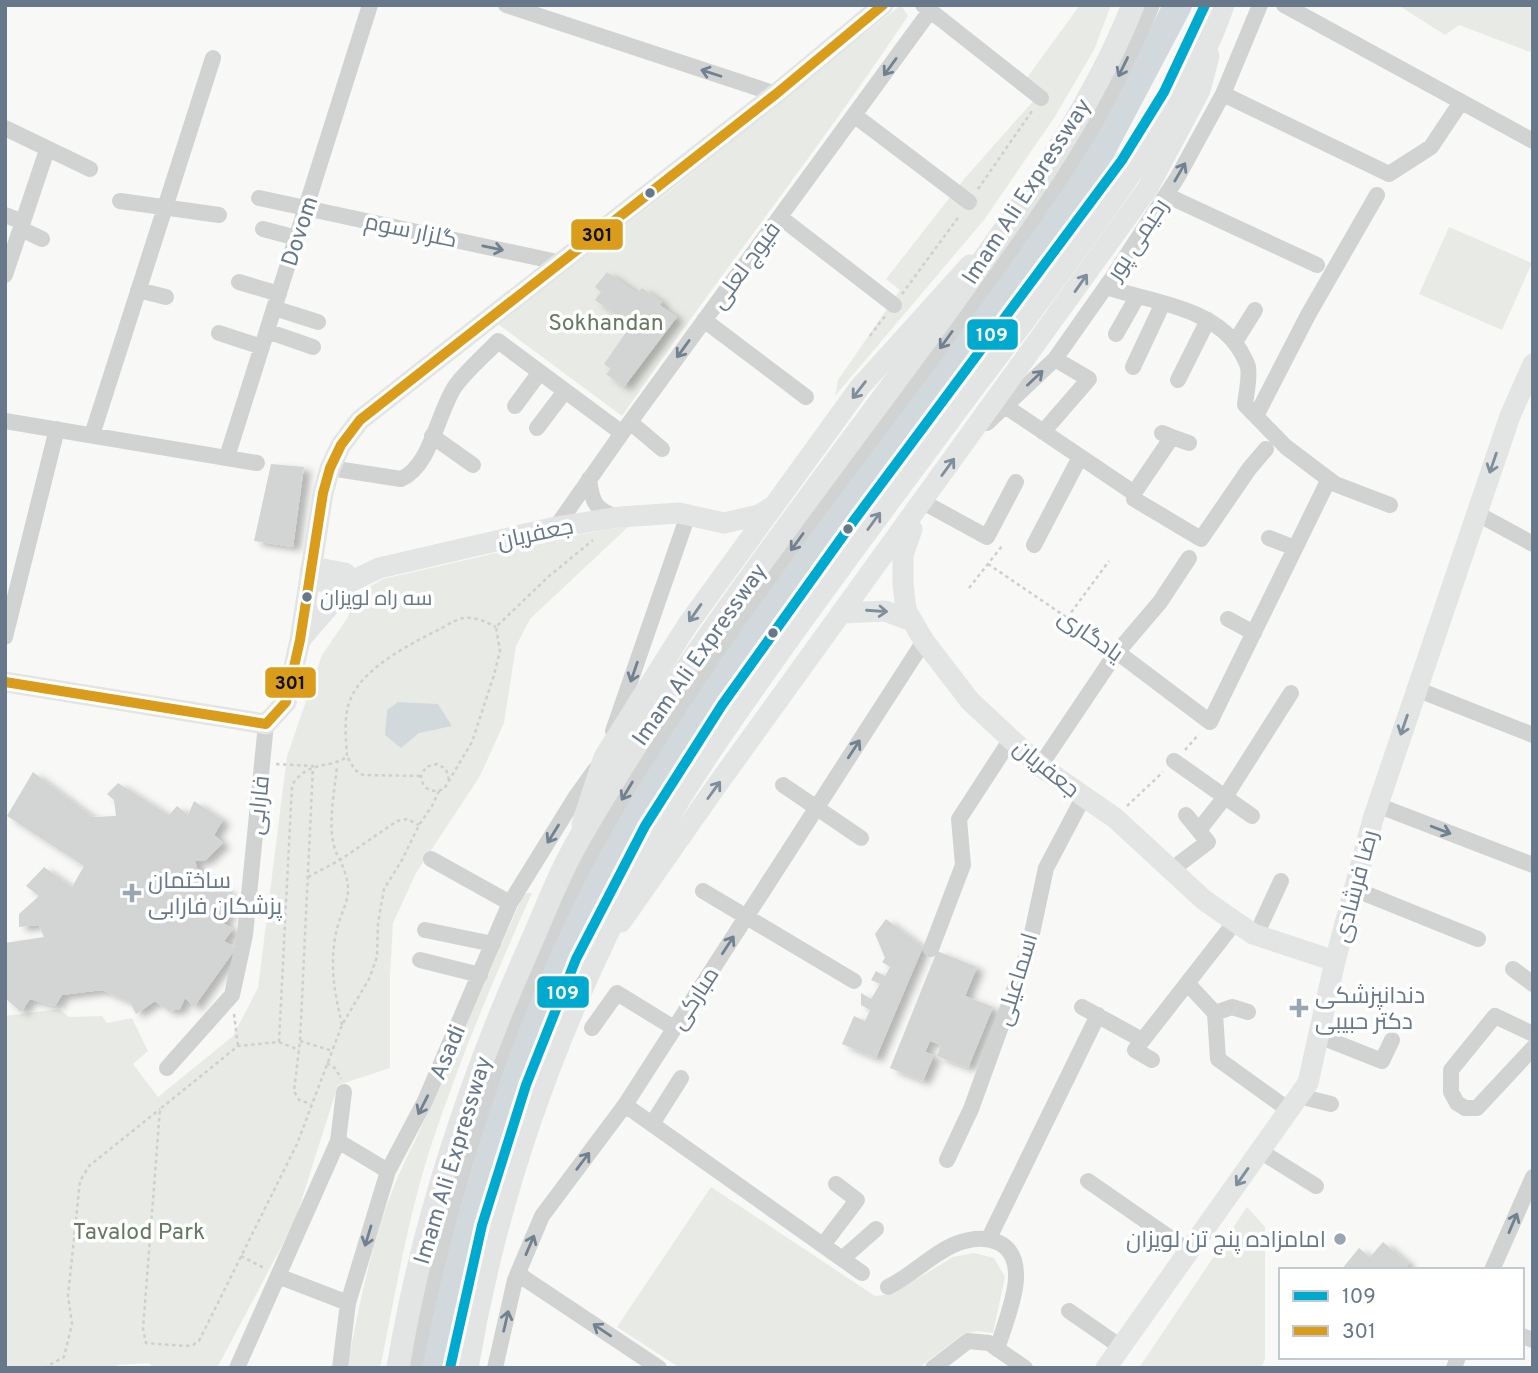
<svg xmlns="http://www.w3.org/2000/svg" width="1538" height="1373" font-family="Overpass,Cairo,sans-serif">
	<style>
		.green { fill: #e8ebe5 }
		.water { fill: #d2d9dc }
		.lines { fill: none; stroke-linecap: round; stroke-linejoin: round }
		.river { stroke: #d2d9dc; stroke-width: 28 }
		.building { fill: #d3d4d4; filter: url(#shadow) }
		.path { stroke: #cecfd0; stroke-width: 2.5; stroke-dasharray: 3.5 3.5; stroke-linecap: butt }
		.minor { stroke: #d1d3d3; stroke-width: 16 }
		.major { stroke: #e3e4e4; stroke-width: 21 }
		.highway { stroke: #e3e4e4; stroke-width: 23 }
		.bus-1-casing { stroke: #fff; stroke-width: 16 }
		.bus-2-casing { stroke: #fff; stroke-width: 16 }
		.bus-1 { stroke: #00a9ce; stroke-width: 10 }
		.bus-2 { stroke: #da9d1b; stroke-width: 10 }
		.oneway { stroke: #718190 }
		.oneway2 { stroke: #7f8e9b }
		.bus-dot { fill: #667889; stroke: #fff; stroke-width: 2.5 }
		.poi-dot { fill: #99a5b0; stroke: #fff; stroke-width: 2.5 }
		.labels { text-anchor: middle; stroke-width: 7; stroke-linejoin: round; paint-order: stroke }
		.bus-label { font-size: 21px; fill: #667889; stroke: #fff; text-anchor: start }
		.street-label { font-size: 23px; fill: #667889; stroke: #fff }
		.park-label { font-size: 23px; fill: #667a61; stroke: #fff }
		.poi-label { font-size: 23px; fill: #667889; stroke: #fff; text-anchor: start }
		.line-badge { stroke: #fff; stroke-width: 2.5 }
		.badge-label { font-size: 19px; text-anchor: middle; font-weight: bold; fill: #fff }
		.pale-badge-label { font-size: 19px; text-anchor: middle; font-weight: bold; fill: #111 }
	</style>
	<defs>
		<filter id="shadow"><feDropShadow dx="7" dy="4" stdDeviation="3.5" flood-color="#0004"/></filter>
	</defs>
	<rect width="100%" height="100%" fill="#f8f8f7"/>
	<path class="green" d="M901 5 908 16C817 152 715 281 622 416L498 324 683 181 839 54Z
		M1080 5H1111L1094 50 1054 118 984 220 835 396 838 380 900 290 886 279 965 178 1042 91 1026 79Z
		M1398 5H1533V44L1530 52 1459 25 1445 35Z
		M1449 227 1532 263 1502 330 1419 294Z
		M629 526 530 619 516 646 504 723 480 776 416 873 393 923 390 978V1068L338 1085 295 1221 217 1368H154L149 1363 117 1365 116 1368H5V1016L59 1009 69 1017 102 1016 107 1023 132 1018 148 1051 133 1064 158 1097 233 1036 258 988 287 756 322 655 348 617 353 603 366 589 383 579 565 537Z
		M524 893H532C496 973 461 1056 433 1140 408 1214 396 1292 380 1368H347C362 1290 377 1212 415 1141Z
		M711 1187 875 1296 892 1294 953 1257 974 1253 994 1258 1005 1277 993 1333 977 1331 963 1334 919 1368H680L617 1327Z
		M1247 1207 1265 1227V1359L1261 1368H1139Z"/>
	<path class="water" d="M398 702 438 704 452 726 419 733 401 748 385 735 387 710Z"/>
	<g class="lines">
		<path class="river" d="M432 1368C452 1261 482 1157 519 1055 543 992 567 929 600 870 630 814 666 761 701 707L1079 186 1101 151 1178 5"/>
	</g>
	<path class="building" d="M607 272 637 293 642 288 662 302 660 305 677 317 624 387 606 374 611 369 604 364 631 325 595 300 601 292 595 287Z
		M271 464 304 467 293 547 254 541Z
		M33 772 93 817 116 816 114 800 107 794 118 783 169 815 177 806 188 815 194 801 223 820 214 835 223 843 206 860 195 861 199 875 209 876 208 890 221 885 236 900 223 923 233 929 224 941 236 948 194 1007 185 998 180 1009 169 1011 155 1001 136 1014 130 1002 102 990 62 995 55 1006 30 999 21 1012 5 998V943L44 937 39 925 19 927V914L39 896 26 886 44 867 72 887 84 866 7 816Z
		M886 919 923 947 876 1058 842 1044 854 1016 865 1021 870 1010 861 1005V993L871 999 880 984 871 980 876 971 885 976 890 967 882 962 885 958 875 934Z
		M937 951 977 967 965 996 993 1007 968 1068 937 1056 941 1045 930 1041 925 1052 934 1055 923 1081 890 1068Z
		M1383 1242 1409 1264 1404 1270H1341L1359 1248 1370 1257Z"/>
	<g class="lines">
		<path class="path" d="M978 189 1032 111
			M902 294 960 215
			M870 336 885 316
			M988 564 1106 644
			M969 588 1002 546 1001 545
			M1067 618 1109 561
			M1185 750 1199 734
			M348 758 355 770 363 775 421 776
			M276 764 313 766 300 1041 294 1091 299 1100 311 1104
			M449 780 446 769 437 764 426 767 421 776C422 789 432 794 444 789L472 742 494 675 500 651 496 627 548 577 593 540
			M439 791 432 806 419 825 402 860 384 889 378 923 377 957 369 979 342 1025 297 1144 199 1341 193 1345 186 1346 146 1343 143 1329 160 1109 238 1046 279 1042 292 785C309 760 325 770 347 757 346 739 343 715 351 698 364 667 412 643 440 629 448 625 457 618 465 618 477 617 486 622 496 627
			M1127 806 1163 772
			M308 877 340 860C324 834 335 794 337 765
			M234 1014 238 1046
			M342 1025C335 993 330 971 335 938 341 903 358 899 340 860L397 821 407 819 419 825
			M300 1041 333 1051
			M279 1042 299 1050
			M327 1063 336 1069 341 1079
			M241 1256 266 1269
			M44 1368 64 1357 72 1324 68 1296 80 1181 89 1166 160 1109"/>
		<path class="minor" d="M506 5 776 94
			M923 5 1041 98
			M1284 5 1533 141
			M1223 94 1389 174 1431 147 1461 102
			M854 115 969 202
			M5 128 90 169
			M1166 195 1317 265
			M259 198 562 263
			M120 201 219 215
			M5 215 23 222
			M780 217 894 305
			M21 229 42 239
			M263 229 297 238
			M5 275 47 150
			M239 282 279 294
			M1106 287C1150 302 1216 307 1241 352 1243 356 1247 362 1248 367 1250 378 1246 394 1245 405L1286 447 1335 484 1390 505
			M138 290 166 297
			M274 308 318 322
			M704 320 806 397
			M267 331 313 347
			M219 333 262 347
			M1116 334 1137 297
			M1235 342 1255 310
			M1133 367 1163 303
			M1178 380 1208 320
			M515 406 540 372
			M1005 406 1134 493V499L1201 539 1249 469 1266 449
			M1256 416 1308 315 1377 195
			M5 421 257 463
			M630 422 662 449
			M987 423 1055 359 1112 278 1177 178 1223 94 1260 5
			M537 428 565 391
			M1043 432 1089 379 1055 359
			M92 435 213 58
			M432 436 473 465
			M1172 437 1189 443
			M227 457 370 5
			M330 468 401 479C432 465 437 412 456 385 468 369 485 355 498 341L622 433
			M589 479C592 502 595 510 617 517
			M1134 493 1172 437 1162 433
			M923 502 987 537 1016 482
			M1476 513 1533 544
			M556 527 622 433 930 11
			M1269 538 1295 548
			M1034 545 1080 457
			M1228 619 1254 633
			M5 637 57 429
			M1117 652 1210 722 1329 479
			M1416 689 1533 735
			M613 731 688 515
			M1174 761 1252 816
			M1040 766 1114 656 1160 602 1189 558
			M783 785 861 838
			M1377 805 1533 865
			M1199 830 1225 797 1291 693
			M431 859 510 903
			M1171 870 1208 842 1186 815
			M1354 889 1478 939
			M703 891 854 981
			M425 930 493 944
			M1256 935 1281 881
			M931 949 963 865 959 819 1011 739
			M420 960 480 975
			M1513 969 1533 984
			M1187 983 1215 1013 1218 1059 1289 1110
			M1082 1007 1142 1040
			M1215 1013 1232 1007 1248 1012
			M592 1028 617 993 674 1028
			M1533 1034 1495 1016 1451 1070V1092L1457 1103 1465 1108H1477L1533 1048
			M1319 1036 1382 1061 1392 1040
			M1152 1060 1135 1050 1235 922
			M167 1068 232 995 245 935 266 724
			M1299 1096 1331 1104
			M625 1105 862 1273
			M652 1124 681 1078
			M338 1141 388 1171
			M1260 1151 1316 1186
			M947 1160 971 1109 1028 952 1046 868 1083 798
			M1088 1181 1189 1251
			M989 1238 1098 1015
			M823 1245 857 1200 836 1184
			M842 1259 876 1229
			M1492 1270 1533 1177
			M518 1274 659 1368
			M278 1276 348 1303
			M888 1287C913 1275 932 1253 958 1243 986 1233 1016 1240 1016 1275 1017 1294 1003 1330 997 1349
			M1069 1311 1121 1347
			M1522 1336 1533 1340
			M237 1368 338 1141 344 1092
			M340 1368 348 1303 388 1171 425 1101 510 903 575 798 595 770
			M414 1368C445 1211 492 1057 561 912 601 827 652 747 705 669 799 530 905 399 1002 262 1038 211 1075 160 1105 105 1122 72 1137 39 1152 5
			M450 1368 482 1225 526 1085 576 959 645 826 722 705 855 519 1122 160 1164 92 1205 5
			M495 1368 515 1280 542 1216 625 1105 924 641
			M933 1368 968 1341 989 1343 1025 1368
			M1454 1368 1458 1357"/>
		<path class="major" d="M912 529 903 555V584L906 610 924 641 970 701 1040 766 1115 818 1204 900 1253 934 1335 961
			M318 568 345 573 349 577 350 582 342 585 314 580 310 572Z
			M843 613 885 611 909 620
			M300 640 350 582 379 568 556 527 620 517 679 513 724 523 759 515 773 506
			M5 682 266 724 286 702 300 640 323 493 330 468 341 445 360 420 776 94 883 5
			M582 824 604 757 688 624 860 387 970 265
			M621 922 717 785 1148 188 1200 90 1209 56
			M1106 1368 1308 1083 1335 961 1373 819 1510 416 1533 364"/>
		<path class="highway" d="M398 1368C422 1222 469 1082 529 947 544 914 557 878 575 846 710 608 892 400 1044 172 1078 119 1110 64 1133 5
			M467 1368C497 1188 561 1015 647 855 680 792 726 727 767 669 834 574 904 481 973 388 1024 321 1075 253 1123 184 1140 158 1161 133 1176 106 1193 76 1212 37 1223 5"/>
		<g class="bus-1-casing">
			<path id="bus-1" d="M450 1368 482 1225 526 1085 576 959 645 826 722 705 855 519 1122 160 1164 92 1205 5"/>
		</g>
		<g class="bus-2-casing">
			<path id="bus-2" d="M5 682 266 724 286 702 300 640 323 493 330 468 341 445 360 420 776 94 883 5"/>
		</g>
		<use href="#bus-1" class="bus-1"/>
		<use href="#bus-2" class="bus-2"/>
	</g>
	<defs><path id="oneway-shaft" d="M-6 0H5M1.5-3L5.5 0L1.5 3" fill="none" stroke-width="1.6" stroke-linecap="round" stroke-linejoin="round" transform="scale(1.75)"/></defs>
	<g class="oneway">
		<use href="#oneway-shaft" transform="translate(890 67) rotate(126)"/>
		<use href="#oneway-shaft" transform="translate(1123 67) rotate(116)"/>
		<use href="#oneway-shaft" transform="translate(711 73) rotate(-162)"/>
		<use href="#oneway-shaft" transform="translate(1180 172) rotate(-60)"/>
		<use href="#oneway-shaft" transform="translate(493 248) rotate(12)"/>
		<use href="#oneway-shaft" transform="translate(946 340) rotate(126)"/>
		<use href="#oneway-shaft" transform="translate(683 349) rotate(126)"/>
		<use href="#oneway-shaft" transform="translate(1035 378) rotate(-43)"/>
		<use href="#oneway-shaft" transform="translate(797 542) rotate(126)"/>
		<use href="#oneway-shaft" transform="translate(634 672) rotate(109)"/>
		<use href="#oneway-shaft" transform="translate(854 749) rotate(-57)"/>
		<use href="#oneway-shaft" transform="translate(627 791) rotate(121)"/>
		<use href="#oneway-shaft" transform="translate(1441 830) rotate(21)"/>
		<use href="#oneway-shaft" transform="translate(553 834) rotate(122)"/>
		<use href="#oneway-shaft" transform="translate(728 945) rotate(-57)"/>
		<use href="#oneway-shaft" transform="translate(423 1105) rotate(117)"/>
		<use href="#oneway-shaft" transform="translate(583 1161) rotate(-53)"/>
		<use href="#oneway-shaft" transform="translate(1513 1223) rotate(-67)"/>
		<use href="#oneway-shaft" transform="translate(368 1236) rotate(107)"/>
		<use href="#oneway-shaft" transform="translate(530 1245) rotate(-67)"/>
		<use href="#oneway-shaft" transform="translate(506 1321) rotate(-77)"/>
		<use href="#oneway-shaft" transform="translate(602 1330) rotate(-146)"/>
	</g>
	<g class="oneway2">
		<use href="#oneway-shaft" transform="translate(1081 283) rotate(-55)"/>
		<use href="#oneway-shaft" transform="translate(859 390) rotate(128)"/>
		<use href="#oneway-shaft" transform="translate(1493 463) rotate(109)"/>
		<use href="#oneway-shaft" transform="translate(948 467) rotate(-54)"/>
		<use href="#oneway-shaft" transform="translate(874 521) rotate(-54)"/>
		<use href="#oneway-shaft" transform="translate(877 611) rotate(4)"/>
		<use href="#oneway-shaft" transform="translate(695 613) rotate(125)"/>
		<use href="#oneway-shaft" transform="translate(1404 725) rotate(109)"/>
		<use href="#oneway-shaft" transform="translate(714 790) rotate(-54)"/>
		<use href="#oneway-shaft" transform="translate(1242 1177) rotate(125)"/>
	</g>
	<g class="bus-dot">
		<circle cx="650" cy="193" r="6"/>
		<circle cx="848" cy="529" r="6"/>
		<circle cx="307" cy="597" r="6"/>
		<circle cx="773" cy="633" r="6"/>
	</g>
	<g class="poi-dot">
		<path d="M128.5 882.5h7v7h7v7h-7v7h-7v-7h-7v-7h7z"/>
		<path d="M1295.5 997.5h7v7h7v7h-7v7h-7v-7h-7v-7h7z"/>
		<circle cx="1340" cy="1239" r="7"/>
	</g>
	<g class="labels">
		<g class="bus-label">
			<text x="320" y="605">سه راه لویزان</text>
		</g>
		<g class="street-label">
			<text transform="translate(1026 191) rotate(-57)" y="8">Imam Ali Expressway</text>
			<text transform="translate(411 230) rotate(12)" y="8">گلزار سوم</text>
			<text transform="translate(299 231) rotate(-72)" y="8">Dovom</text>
			<text transform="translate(1137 239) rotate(-57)" y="8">رحیمی پور</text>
			<text transform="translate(745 265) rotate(-54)" y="8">فیوج لعلی</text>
			<text transform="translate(535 533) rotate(-12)" y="8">جعفریان</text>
			<text transform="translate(1091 635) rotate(35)" y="8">یادگاری</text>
			<text transform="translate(699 654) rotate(-55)" y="8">Imam Ali Expressway</text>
			<text transform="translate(1047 768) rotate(39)" y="8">جعفریان</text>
			<text transform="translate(258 805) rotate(-84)" y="8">فارابی</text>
			<text transform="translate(1355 886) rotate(-75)" y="8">رضا فرشادی</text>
			<text transform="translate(1016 979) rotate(-73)" y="8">اسماعیلی</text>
			<text transform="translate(694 998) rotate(-57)" y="8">مبارکی</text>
			<text transform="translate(447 1052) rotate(-67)" y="8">Asadi</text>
			<text transform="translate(452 1160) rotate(-73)" y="8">Imam Ali Expressway</text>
		</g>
		<g class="park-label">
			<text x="606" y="330">Sokhandan</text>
			<text x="139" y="1239">Tavalod Park</text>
		</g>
		<g class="poi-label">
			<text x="148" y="888">ساختمان<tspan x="148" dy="26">پزشکان فارابی</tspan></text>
			<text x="1315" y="1003">دندانپزشکی<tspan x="1315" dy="26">دکتر حبیبی</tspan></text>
			<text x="1326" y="1247" text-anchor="end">امامزاده پنج تن لویزان</text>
		</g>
	</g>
	<g class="line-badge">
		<rect x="570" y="218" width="54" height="33" rx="7" fill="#da9d1b"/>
		<rect x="966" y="318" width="53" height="33" rx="7" fill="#00a9ce"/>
		<rect x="264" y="666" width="53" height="33" rx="7" fill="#da9d1b"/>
		<rect x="536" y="975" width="54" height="34" rx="7" fill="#00a9ce"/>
	</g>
	<g class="badge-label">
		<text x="992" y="341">109</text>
		<text x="563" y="999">109</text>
	</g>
	<g class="pale-badge-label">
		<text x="597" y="241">301</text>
		<text x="290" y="689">301</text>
	</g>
	<rect width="1538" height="1373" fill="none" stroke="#667889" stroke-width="14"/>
	<rect x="1279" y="1268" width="245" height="91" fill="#ffffff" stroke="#c2c9d0" stroke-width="2"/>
	<rect x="1293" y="1291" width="35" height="10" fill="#00a9ce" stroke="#c2c9d0" stroke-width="2"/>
	<text x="1342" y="1303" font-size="21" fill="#667889">109</text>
	<rect x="1293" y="1326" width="35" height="10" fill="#da9d1b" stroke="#c2c9d0" stroke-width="2"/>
	<text x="1342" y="1338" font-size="21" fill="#667889">301</text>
</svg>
